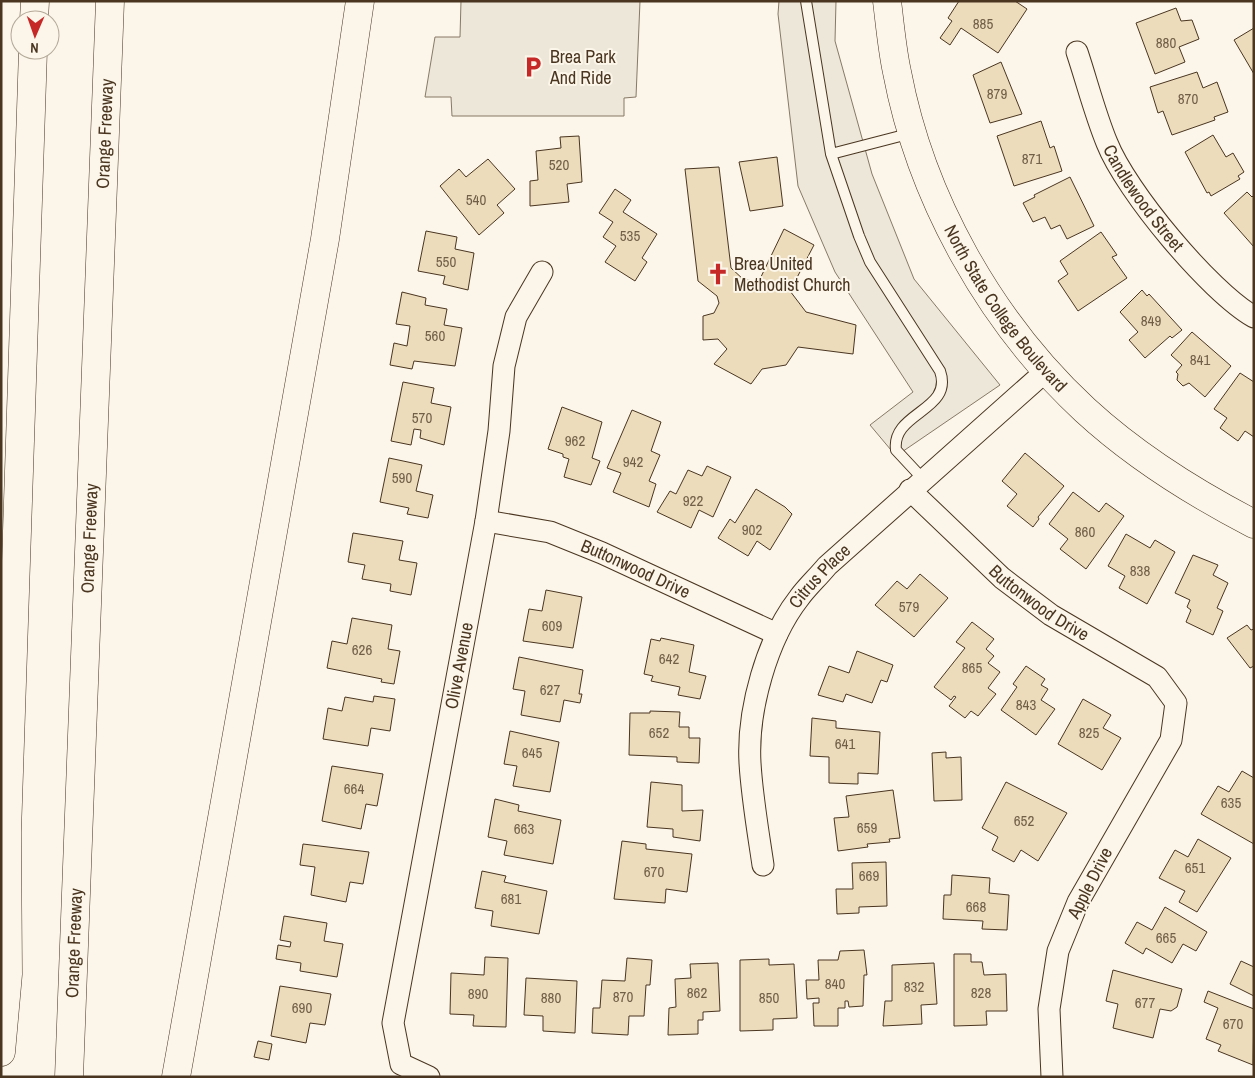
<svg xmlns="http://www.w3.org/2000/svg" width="1255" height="1078" font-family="'Archivo Narrow',sans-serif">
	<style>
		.parking { fill: #ede7d9; stroke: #887966 }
		.building { fill: #ecdcbc; stroke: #4a3520 }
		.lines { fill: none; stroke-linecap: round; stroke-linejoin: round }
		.lane-casing { stroke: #4a3520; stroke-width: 12 }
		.street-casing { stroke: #4a3520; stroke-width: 23 }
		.secondary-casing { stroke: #4a3520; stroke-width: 29 }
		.highway-casing { stroke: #4a3520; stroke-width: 29 }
		.lane { stroke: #fbf6e9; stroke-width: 10 }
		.street { stroke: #fbf6e9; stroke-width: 21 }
		.secondary { stroke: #fbf6e9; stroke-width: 28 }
		.highway { stroke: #fbf6e9; stroke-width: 28 }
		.labels { text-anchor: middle; stroke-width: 4; stroke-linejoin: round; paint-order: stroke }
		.number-label { font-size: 15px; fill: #725f47 }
		.poi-label { font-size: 18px; fill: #4a3520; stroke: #fbf6e9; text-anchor: start }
		.street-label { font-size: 18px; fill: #4a3520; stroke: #fbf6e9 }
	</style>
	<rect width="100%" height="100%" fill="#fbf6e9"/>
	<path class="parking" d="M461 1H640L636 97 624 98V116H452L451 97H425L435 37H460Z
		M779 1H836L835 41 872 174 914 279 1000 385 896 456 870 425 913 392 835 272 798 186 778 14Z"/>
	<path class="building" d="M959 1H1015L1027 9 998 53 961 28 950 45 940 38 952 21 948 18Z
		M1176 8 1181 21 1192 20 1199 39 1179 47 1185 62 1155 74 1136 23Z
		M1254 28V74L1234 40Z
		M1001 62 1022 114 990 123 973 75Z
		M1197 72 1203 88 1217 82 1228 112 1214 117 1215 120 1172 135 1163 111 1158 113 1150 87Z
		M1041 121 1050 148 1054 146 1062 171 1014 186 997 136Z
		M1213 135 1226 157 1233 153 1244 172 1238 176 1240 179 1211 196 1209 192 1207 193 1185 152Z
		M579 136 582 182 567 184 569 202 530 206V181L538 180 536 151 561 148 560 137Z
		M777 157 783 206 750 211 739 162Z
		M488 159 515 189 497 205 504 213 479 235 440 186 459 169 466 177Z
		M719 167 731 268 744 280 759 281 784 229 814 245 790 291 806 312 856 325 853 354 798 347 786 365 762 369 751 384 714 364 727 349 718 339 703 340V316L714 313 719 303 717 296 698 281 685 169Z
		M1070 177 1094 226 1067 239 1060 225 1051 229 1045 217 1033 222 1023 203 1035 197 1034 195Z
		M615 189 631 200 623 212 657 234 642 258 647 262 635 281 605 262 616 246 603 237 613 222 599 213Z
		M1247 192 1252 197 1254 195V247L1224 213Z
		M426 231 457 237 455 249 474 253 468 290 443 284 445 276 418 271Z
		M1101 232 1117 255 1112 257 1127 278 1078 311 1058 281 1068 274 1060 261Z
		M1142 290 1147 296 1149 294 1182 330 1172 338 1170 336 1145 358 1129 340 1138 332 1120 312Z
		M402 292 426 298 425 305 447 309 444 325 462 328 455 366 414 361 412 369 390 365 394 343 407 346 410 326 396 324Z
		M1192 332 1231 366 1205 397 1189 383 1183 386 1177 380 1178 374 1176 372 1182 365 1171 355Z
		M1240 373 1254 382V437L1245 431 1238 441 1220 428 1227 418 1214 409Z
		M403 382 434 388 431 403 451 407 444 445 420 438 421 430 414 429 411 445 391 441Z
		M562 407 602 422 592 458 600 461 591 485 564 477 569 459 563 457V454L548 449Z
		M632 410 661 422 651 451 660 455 649 481 656 484 649 507 613 492 621 473 607 468Z
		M1025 453 1064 486 1038 517 1039 519 1033 527 1007 506 1017 494 1002 481Z
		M389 458 422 465 416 491 433 495 428 518 407 514 409 508 380 502Z
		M707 466 731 477 713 517 699 510 691 528 657 512 670 491 676 494 688 470 702 476Z
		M756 489 785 507 792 514 770 550 757 541 748 556 718 538 730 519 735 523Z
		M1073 492 1099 512 1106 503 1124 516 1086 569 1060 549 1068 539 1049 524Z
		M353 533 403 541 399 560 417 563 411 595 390 591 391 584 362 579 365 565 348 562Z
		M1126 534 1150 548 1155 540 1175 552 1147 604 1119 588 1125 576 1108 566Z
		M1193 555 1218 565 1213 575 1228 583 1217 608 1223 611 1213 635 1186 622 1191 610 1187 607 1190 600 1175 593Z
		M920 574 948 598 914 637 875 605 897 581 907 589Z
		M546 590 582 597 573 648 523 641 529 609 542 611Z
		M352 618 392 625 388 649 400 651 394 684 381 682 382 679 327 668 332 641 347 644Z
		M972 622 994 639 986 649 994 656 988 663 1000 672 988 688 996 694 978 716 971 711 965 718 949 706 956 697 954 696 951 700 934 687 965 648 956 642Z
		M1247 625 1251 630 1254 629V666L1250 668 1227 638Z
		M661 638 694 645 689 672 706 676 700 699 678 695 680 687 651 681 653 676 644 674 651 639 660 641Z
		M857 651 893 665 887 682 881 680 872 703 846 694 843 702 818 695 829 666 849 673Z
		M519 657 583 670 579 694H582L580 703 564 700 560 722 521 715 525 691 513 689Z
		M1026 666 1045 679 1041 685 1048 689 1041 700 1055 709 1036 735 1001 710 1017 687 1013 684Z
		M374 696 395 699 390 731 371 728 368 746 323 739 328 708 342 711 345 697 373 702Z
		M1083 699 1111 715 1103 728 1121 738 1102 770 1058 744Z
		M650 711 680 712 679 727H689V738H700L699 763 677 762V757L629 755 630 713H650Z
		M812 718 836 721V728L880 732 878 774 858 773V784L829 783V757L810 756Z
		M510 731 559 742 550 792 513 786 517 766 504 764Z
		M946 752V758L961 757 962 800 934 801 932 753Z
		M332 766 383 774 377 806 366 804 361 829 322 821Z
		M1242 771 1254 778V844L1201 814 1218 786 1229 792Z
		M651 782 682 785V811L703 810 700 841 673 837V829L647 827Z
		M1006 782 1067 813 1038 861 1021 850 1014 862 992 850 998 837 982 828Z
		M893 790 900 838 889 839 890 842 867 844 868 847 838 851 834 818 849 817 846 796Z
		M495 799 519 805 518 811 561 820 553 864 504 855 507 841 488 837Z
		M1198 839 1231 858 1197 912 1179 902 1185 891 1159 878 1175 850 1188 857Z
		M622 841 646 844V849L692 854 687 892 666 889 665 903 614 899Z
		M303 844 369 852 363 884 350 882 346 902 311 895 315 867 300 865Z
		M886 862 887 906 859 907V913L837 914 836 889H853L852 863Z
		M482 871 506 876 504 882 547 891 539 934 491 926 493 911 475 908Z
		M952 875 990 878 989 893 1009 895 1007 930 982 929 983 921 943 919 944 895H951Z
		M1165 907 1207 932 1196 951 1183 944 1172 963 1146 948 1143 954 1125 943 1137 922 1152 930Z
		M284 916 327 923 324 941 343 944 337 977 300 971 301 963 276 959 278 945 290 947 291 942 280 940Z
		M864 950 867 975H864L863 1006 849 1007 848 1001H845V1008H838V1026H814L813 1003H819V998L807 999 806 980H819L818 960H838L840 951Z
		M954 954H971V962H982L984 975 1006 974 1007 1011H986L987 1025 954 1026Z
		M485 957 508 958 506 1027 473 1026 474 1015 450 1014 451 973 484 975Z
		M627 958 652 960 650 985H646L644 1016H629L628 1035 592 1033 593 1008H600L602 980 625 981Z
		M769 959V965L794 964 797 1018 773 1019V1030L740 1031V960Z
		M1241 961 1254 967V996L1230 984Z
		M718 963 720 1011 703 1012V1020H698V1034L668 1035 669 1008 676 1007 675 979 691 978 690 964Z
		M934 963 937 1004 921 1005 922 1024 883 1026 885 1001H892V965Z
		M1113 970 1182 989 1177 1007 1171 1011 1160 1009 1153 1038 1113 1028 1118 1004 1106 1001Z
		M526 978 577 981 575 1033 543 1031V1016L524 1015Z
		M280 986 331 994 325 1025 310 1023 306 1043 271 1036Z
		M1208 991 1254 1009 1253 1065 1218 1051 1221 1045 1206 1039 1218 1008 1204 1002Z
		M258 1041 272 1044 269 1060 254 1057Z"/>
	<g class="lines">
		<g class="lane-casing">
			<path id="lane" d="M806 1 831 154
				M912 133 831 154 859 236 870 262 940 371C954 411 891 412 896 450L923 479"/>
		</g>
		<g class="street-casing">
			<g id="street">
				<path id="s1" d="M1077 52C1087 82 1095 114 1107 143 1126 191 1209 291 1254 317"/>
				<path id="s2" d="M910 490 1002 578 1051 615 1157 677 1176 703 1171 740 1078 902 1058 951 1049 1009 1052 1077"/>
				<path id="s3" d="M486 521 550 532 602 553 777 634"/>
				<path id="s4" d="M763 865C758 831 752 797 750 763 747 710 767 639 799 598 807 587 818 577 827 566L1046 371"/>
				<path id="s5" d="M429 1077 401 1064 393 1023 486 521 499 431 504 366 516 317 542 272"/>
			</g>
		</g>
		<g class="secondary-casing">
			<g id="secondary">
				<path id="s6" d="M887 1C890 25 892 49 897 72 921 199 991 323 1085 410 1135 456 1194 493 1254 524"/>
			</g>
		</g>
		<g class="highway-casing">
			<g id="highway">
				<path d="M34 20 35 1"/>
				<path d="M1 1052 8 974 7 832 33 50"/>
				<path id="s7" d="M69 1077 110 1"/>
				<path d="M176 1077 325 239 360 1"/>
			</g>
		</g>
		<use href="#lane" class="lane"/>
		<use href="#street" class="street"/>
		<use href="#secondary" class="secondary"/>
		<use href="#highway" class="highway"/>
	</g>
	<defs>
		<g id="parking-bare" transform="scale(1.725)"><path d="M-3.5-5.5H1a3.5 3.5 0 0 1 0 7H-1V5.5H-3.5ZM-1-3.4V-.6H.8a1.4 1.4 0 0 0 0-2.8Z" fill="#c62828" stroke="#fbf6e9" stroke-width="2.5" paint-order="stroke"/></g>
		<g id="church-bare" transform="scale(1.725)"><path d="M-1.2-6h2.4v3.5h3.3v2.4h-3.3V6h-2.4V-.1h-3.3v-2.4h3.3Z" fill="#c62828" stroke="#fbf6e9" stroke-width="2.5" paint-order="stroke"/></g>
	</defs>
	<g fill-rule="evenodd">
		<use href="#parking-bare" x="533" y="67"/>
		<use href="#church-bare" x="718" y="274"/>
	</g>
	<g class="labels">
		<g class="number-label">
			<text x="983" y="29">885</text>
			<text x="1166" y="48">880</text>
			<text x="997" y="99">879</text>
			<text x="1188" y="104">870</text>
			<text x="1032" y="164">871</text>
			<text x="559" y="170">520</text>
			<text x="476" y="205">540</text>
			<text x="630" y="241">535</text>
			<text x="446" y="267">550</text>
			<text x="1151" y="326">849</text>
			<text x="435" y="341">560</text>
			<text x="1200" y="365">841</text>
			<text x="422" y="423">570</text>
			<text x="575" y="446">962</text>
			<text x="633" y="467">942</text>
			<text x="402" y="483">590</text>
			<text x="693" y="506">922</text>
			<text x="752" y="535">902</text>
			<text x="1085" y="537">860</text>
			<text x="1140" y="576">838</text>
			<text x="909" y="612">579</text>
			<text x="552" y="631">609</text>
			<text x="362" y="655">626</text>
			<text x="669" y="664">642</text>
			<text x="972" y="673">865</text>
			<text x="550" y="695">627</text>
			<text x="1026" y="710">843</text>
			<text x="659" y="738">652</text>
			<text x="1089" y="738">825</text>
			<text x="845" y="749">641</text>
			<text x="532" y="758">645</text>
			<text x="354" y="794">664</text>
			<text x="1231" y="808">635</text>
			<text x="1024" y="826">652</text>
			<text x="867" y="833">659</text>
			<text x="524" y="834">663</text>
			<text x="1195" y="873">651</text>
			<text x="654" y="877">670</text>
			<text x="869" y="881">669</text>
			<text x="511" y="904">681</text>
			<text x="976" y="912">668</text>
			<text x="1166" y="943">665</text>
			<text x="835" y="989">840</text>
			<text x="914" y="992">832</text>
			<text x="697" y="998">862</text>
			<text x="981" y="998">828</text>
			<text x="478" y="999">890</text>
			<text x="623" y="1002">870</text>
			<text x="551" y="1003">880</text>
			<text x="769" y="1003">850</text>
			<text x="1145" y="1008">677</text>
			<text x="302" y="1013">690</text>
			<text x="1233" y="1029">670</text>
		</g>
		<g class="poi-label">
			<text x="550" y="63">Brea Park<tspan x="550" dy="21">And Ride</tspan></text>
			<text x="734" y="270">Brea United<tspan x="734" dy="21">Methodist Church</tspan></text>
		</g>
		<g class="street-label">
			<text dy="6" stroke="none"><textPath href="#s7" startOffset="944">Orange Freeway</textPath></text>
			<text dy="6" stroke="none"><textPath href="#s1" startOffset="162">Candlewood Street</textPath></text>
			<text dy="6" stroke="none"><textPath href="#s6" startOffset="335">North State College Boulevard</textPath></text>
			<text dy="6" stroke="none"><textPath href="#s7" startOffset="539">Orange Freeway</textPath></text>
			<text dy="6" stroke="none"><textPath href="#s3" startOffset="158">Buttonwood Drive</textPath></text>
			<text dy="6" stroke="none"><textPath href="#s4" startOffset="308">Citrus Place</textPath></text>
			<text dy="6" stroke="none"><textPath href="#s2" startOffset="172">Buttonwood Drive</textPath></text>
			<text dy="6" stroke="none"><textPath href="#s5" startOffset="436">Olive Avenue</textPath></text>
			<text transform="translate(1090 883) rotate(-63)" y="6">Apple Drive</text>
			<text dy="6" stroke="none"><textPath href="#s7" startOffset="134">Orange Freeway</textPath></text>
		</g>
	</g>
	<rect width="1255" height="1078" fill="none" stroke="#4a3520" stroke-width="5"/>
	<g transform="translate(35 35) rotate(182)"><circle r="24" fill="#fbf6e9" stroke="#b4a999"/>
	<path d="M0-4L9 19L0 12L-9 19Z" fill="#c62828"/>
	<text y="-8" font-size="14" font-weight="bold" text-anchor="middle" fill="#4a3520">N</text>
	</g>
</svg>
